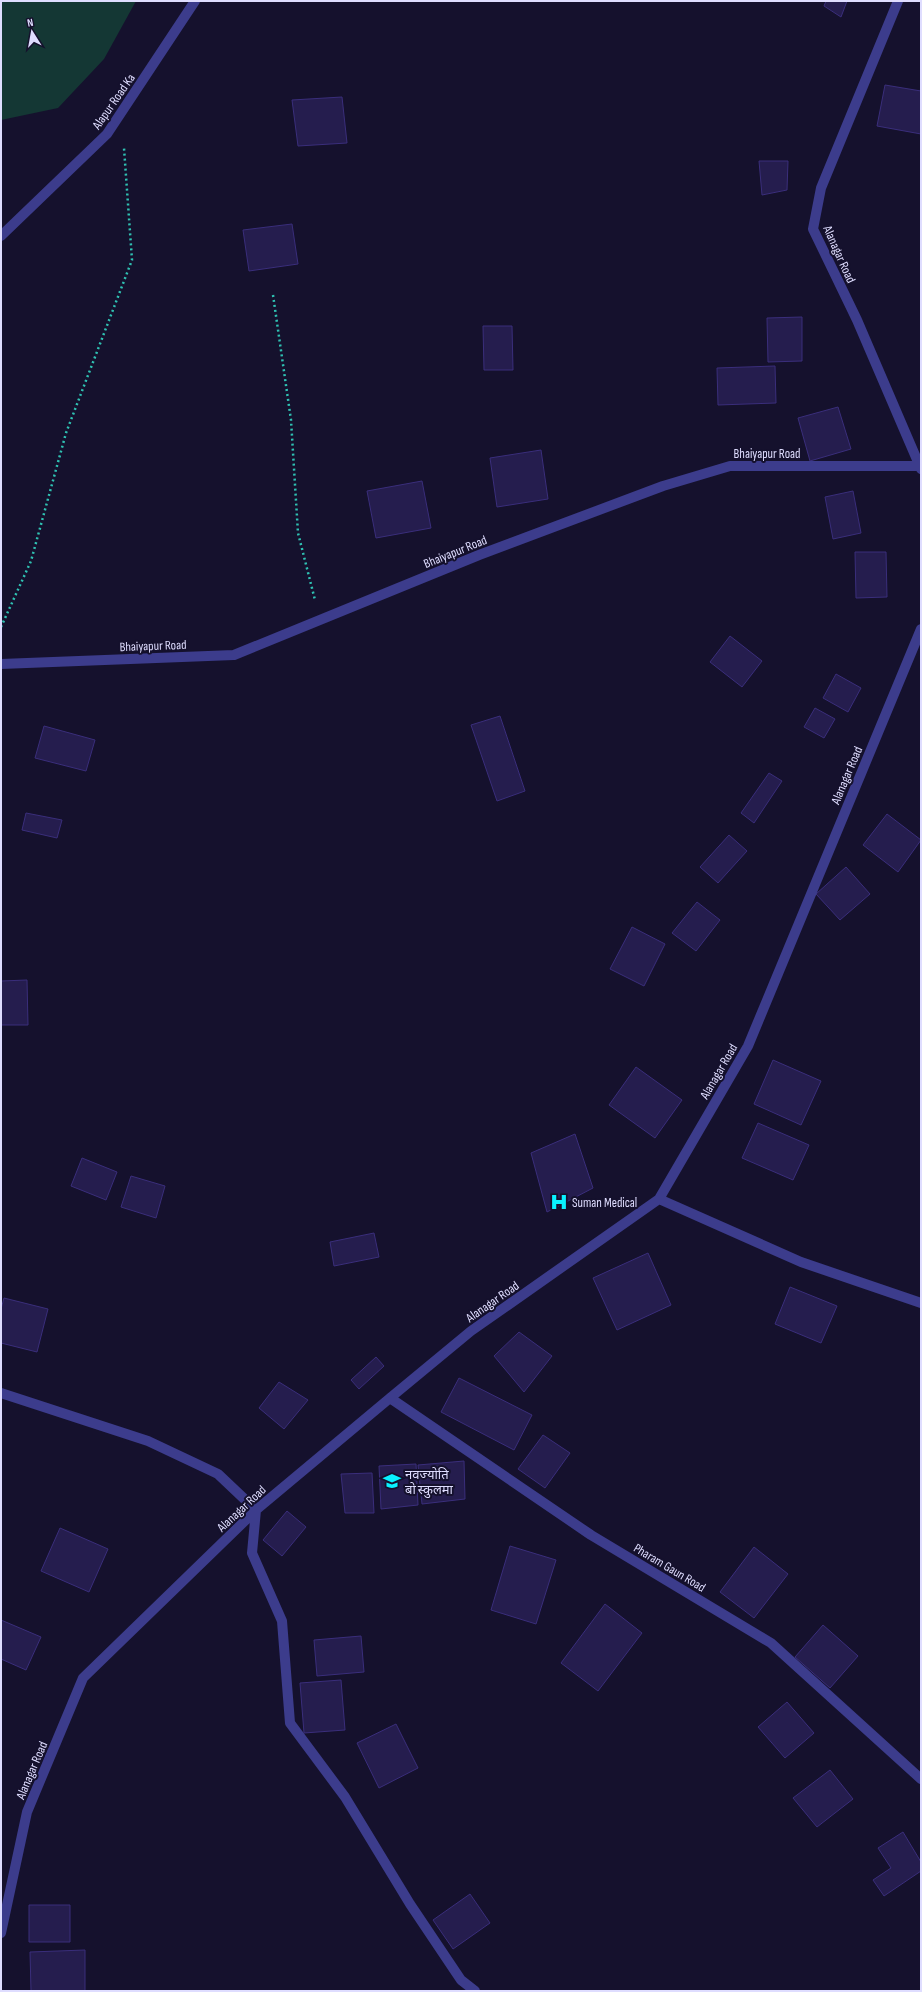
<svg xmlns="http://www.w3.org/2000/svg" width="922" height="1992" font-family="'Sofia Sans Condensed','Noto Sans Devanagari',sans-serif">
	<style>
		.green { fill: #143734 }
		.building { fill: #251d4e; stroke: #3a2e7b }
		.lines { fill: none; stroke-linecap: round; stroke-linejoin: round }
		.path { stroke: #2fc1b2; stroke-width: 2.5; stroke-dasharray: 2 3; stroke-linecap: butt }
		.minor { stroke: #3c3c8c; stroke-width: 10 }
		.labels { text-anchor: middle; stroke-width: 4; stroke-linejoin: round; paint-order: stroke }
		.street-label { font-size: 13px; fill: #dfddff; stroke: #15112d }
		.poi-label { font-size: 13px; fill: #dfddff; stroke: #15112d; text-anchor: start }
	</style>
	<rect width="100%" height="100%" fill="#15112d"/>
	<path class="green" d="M1 1H136L104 59 58 108 1 120Z"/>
	<path class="building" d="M826 1H847L841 17 824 6Z
		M885 85 921 91V134L877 126Z
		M342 97 347 143 298 146 292 100Z
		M759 161H788L787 190 762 195Z
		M292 224 298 264 249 271 243 230Z
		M802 317V361L768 362 767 318Z
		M483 326H512L513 370H484Z
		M775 366 776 403 718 405 717 368Z
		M838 407 851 449 810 461 798 418Z
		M541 450 548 499 497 507 490 458Z
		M422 481 431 528 376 538 367 491Z
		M853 491 861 533 833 539 825 497Z
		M855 552H886L887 597 856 598Z
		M730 636 762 661 742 687 710 662Z
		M836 674 861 688 848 712 823 698Z
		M815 708 835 719 824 738 804 727Z
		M500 716 525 791 497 801 471 725Z
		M44 726 95 740 86 771 35 758Z
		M769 773 782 781 754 823 741 813Z
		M26 813 62 820 57 838 22 830Z
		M887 814 921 840 898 872 863 845Z
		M729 835 747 851 718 883 700 867Z
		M846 867 870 894 840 920 816 894Z
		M697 902 720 920 696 951 672 933Z
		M632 927 665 944 644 986 610 969Z
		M27 980 28 1025H1V981Z
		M773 1060 821 1081 801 1125 754 1104Z
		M636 1067 682 1100 655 1138 609 1105Z
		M758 1123 809 1145 793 1180 742 1158Z
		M575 1134 593 1188 547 1212 531 1153Z
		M82 1158 117 1172 106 1200 71 1186Z
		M131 1176 165 1186 156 1218 121 1207Z
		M374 1233 379 1257 334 1266 330 1242Z
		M648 1253 671 1305 617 1330 593 1278Z
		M790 1287 837 1306 821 1343 775 1324Z
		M4 1298 48 1309 37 1352 1 1343V1309Z
		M519 1332 552 1356 524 1392 494 1356Z
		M376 1357 384 1366 359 1389 351 1380Z
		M459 1378 532 1415 514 1450 441 1412Z
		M279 1382 308 1400 284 1429 259 1408Z
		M543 1435 570 1453 545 1488 518 1469Z
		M464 1461 465 1499 422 1504 418 1465Z
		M416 1464 418 1505 381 1509 379 1466Z
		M372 1473 374 1513H345L341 1474Z
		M287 1511 306 1527 282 1556 263 1540Z
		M60 1528 108 1549 89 1592 41 1571Z
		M510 1546 556 1560 536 1624 491 1610Z
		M754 1547 788 1574 754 1618 720 1592Z
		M605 1604 642 1633 598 1691 561 1663Z
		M1 1620 41 1637 26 1670 1 1659Z
		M823 1625 858 1656 830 1688 795 1657Z
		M361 1636 364 1672 317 1676 314 1640Z
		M341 1680 345 1730 304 1733 300 1683Z
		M787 1702 814 1733 785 1758 758 1727Z
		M396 1724 418 1768 379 1788 357 1743Z
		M830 1770 853 1799 817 1827 793 1798Z
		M903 1832 921 1862V1871L884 1896 873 1880 891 1868 878 1848Z
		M470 1894 490 1923 453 1949 433 1920Z
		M29 1905H70V1942H29Z
		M85 1950V1991H31L30 1952Z"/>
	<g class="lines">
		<path class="path" d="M273 295 291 420 298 533 315 600
			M1 627 31 561 66 433 132 260 124 148"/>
		<path class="minor" d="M898 1 821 188 813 229 857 320 921 469
			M1 236 107 134 195 1
			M1 664 234 655 479 555 663 486 730 466H920
			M659 1199 801 1262 921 1303
			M1 1393 148 1441 218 1474 256 1510
			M390 1398 591 1535 771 1643 921 1779
			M256 1510 252 1553 282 1621 290 1723 345 1797 410 1904 461 1980 475 1991
			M1 1933 27 1812 83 1678 256 1510 390 1398 471 1331 659 1199 748 1046 921 629"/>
	</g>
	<defs>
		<g id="hospital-bare" transform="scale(1.38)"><path d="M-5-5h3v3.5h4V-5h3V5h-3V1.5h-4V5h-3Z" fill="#09f1ff" stroke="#15112d" stroke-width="2.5" paint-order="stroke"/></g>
		<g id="school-bare" transform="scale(1.38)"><path d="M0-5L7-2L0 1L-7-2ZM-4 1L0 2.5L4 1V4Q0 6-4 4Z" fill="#09f1ff" stroke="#15112d" stroke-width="2.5" paint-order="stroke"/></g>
	</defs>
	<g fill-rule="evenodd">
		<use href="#hospital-bare" x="559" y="1202"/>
		<use href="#school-bare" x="392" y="1481"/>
	</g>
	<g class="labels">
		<g class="street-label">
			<text transform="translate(113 101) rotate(-55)" y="5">Alapur Road Ka</text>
			<text transform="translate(840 254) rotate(66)" y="5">Alanagar Road</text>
			<text x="767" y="458">Bhaiyapur Road</text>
			<text transform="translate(455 551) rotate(-22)" y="5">Bhaiyapur Road</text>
			<text transform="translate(153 645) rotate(-2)" y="5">Bhaiyapur Road</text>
			<text transform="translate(846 775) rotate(-67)" y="5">Alanagar Road</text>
			<text transform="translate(718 1071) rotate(-60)" y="5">Alanagar Road</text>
			<text transform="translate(492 1301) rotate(-35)" y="5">Alanagar Road</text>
			<text transform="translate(241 1508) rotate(-43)" y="5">Alanagar Road</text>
			<text transform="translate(670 1567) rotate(31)" y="5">Pharam Gaun Road</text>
			<text transform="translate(31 1770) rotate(-67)" y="5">Alanagar Road</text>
		</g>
		<g class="poi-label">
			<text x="572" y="1207">Suman Medical</text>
			<text x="405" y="1479">नवज्याेति<tspan x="405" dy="15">बाे स्कुलमा</tspan></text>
		</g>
	</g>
	<rect width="922" height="1992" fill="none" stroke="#dfddff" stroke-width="4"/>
	<g transform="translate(32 32) rotate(349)" stroke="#15112d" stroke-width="3" paint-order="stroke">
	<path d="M0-3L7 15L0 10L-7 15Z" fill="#dfddff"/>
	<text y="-6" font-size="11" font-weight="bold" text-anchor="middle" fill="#dfddff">N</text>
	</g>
</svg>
